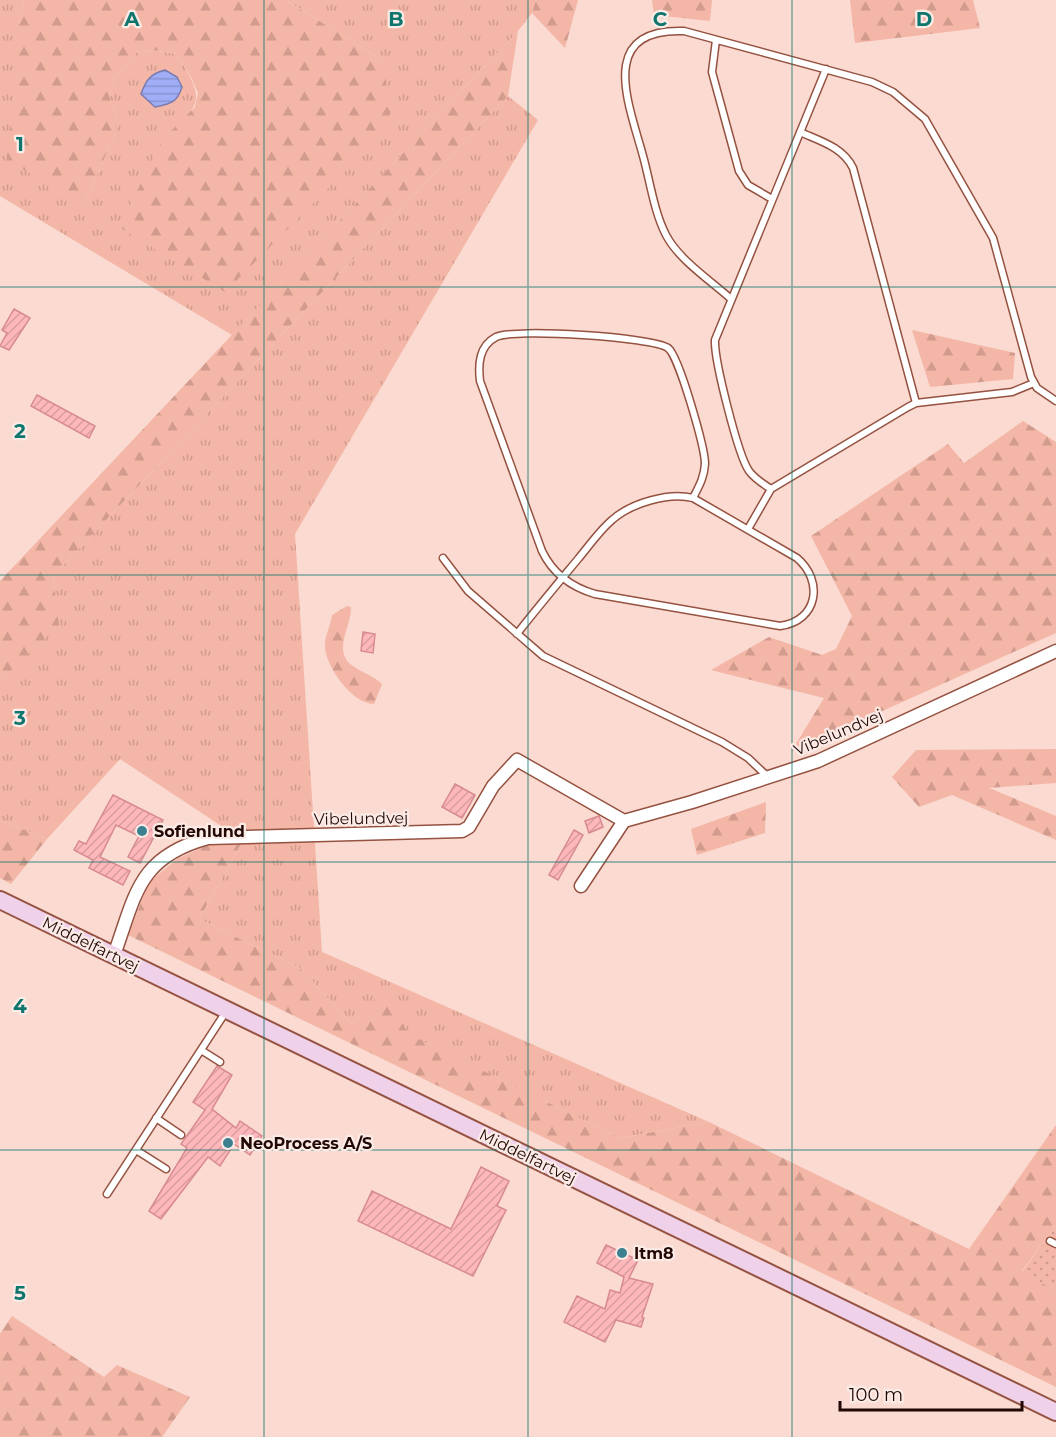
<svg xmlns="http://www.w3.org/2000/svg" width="1056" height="1437" font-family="Montserrat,sans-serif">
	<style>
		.grass { fill: url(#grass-tufts) }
		.forest { fill: url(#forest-firs) }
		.garden { fill: url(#garden-dots) }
		.water { fill: url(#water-rules); stroke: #7a7caf; stroke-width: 1.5 }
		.building { fill: url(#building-hatch); stroke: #d78a90; stroke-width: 1.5 }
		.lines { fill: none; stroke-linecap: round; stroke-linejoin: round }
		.service-casing { stroke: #955241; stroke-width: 9 }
		.minor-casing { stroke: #955241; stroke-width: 15 }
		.secondary-casing { stroke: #955241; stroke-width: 20 }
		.service { stroke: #fff; stroke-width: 6 }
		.minor { stroke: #fff; stroke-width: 12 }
		.secondary { stroke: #f0d1ea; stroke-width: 16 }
		.grid { fill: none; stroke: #0f766e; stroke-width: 1.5; stroke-opacity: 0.55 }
		.poi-dot { fill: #3d8090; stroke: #fbebe7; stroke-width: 2 }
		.labels { text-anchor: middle; stroke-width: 4.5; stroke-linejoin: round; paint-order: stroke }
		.street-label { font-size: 16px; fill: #220804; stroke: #fbebe7 }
		.poi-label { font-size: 16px; font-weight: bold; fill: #220804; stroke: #fbebe7; text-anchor: start }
		.grid-label { font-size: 20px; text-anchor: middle; font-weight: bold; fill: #0f766e; stroke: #fbebe7; stroke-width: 4.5; stroke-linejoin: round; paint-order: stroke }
	</style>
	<defs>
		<pattern id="grass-tufts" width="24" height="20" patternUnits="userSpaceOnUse" patternTransform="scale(1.5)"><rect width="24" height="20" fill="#f4b6a6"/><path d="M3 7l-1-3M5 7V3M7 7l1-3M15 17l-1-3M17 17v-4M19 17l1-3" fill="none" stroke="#d19b8d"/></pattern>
		<pattern id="forest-firs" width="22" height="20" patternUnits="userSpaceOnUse" patternTransform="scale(1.5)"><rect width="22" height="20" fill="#f4b6a6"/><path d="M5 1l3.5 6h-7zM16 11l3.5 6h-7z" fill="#d19b8d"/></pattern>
		<pattern id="garden-dots" width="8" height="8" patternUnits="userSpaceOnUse" patternTransform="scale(1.5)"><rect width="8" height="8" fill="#f4b6a6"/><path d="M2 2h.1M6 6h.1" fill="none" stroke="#d19b8d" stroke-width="1.8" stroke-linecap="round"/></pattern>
		<pattern id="water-rules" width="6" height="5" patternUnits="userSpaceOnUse" patternTransform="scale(1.5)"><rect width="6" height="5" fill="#a0aef8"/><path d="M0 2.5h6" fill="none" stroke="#8a94d3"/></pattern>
		<pattern id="building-hatch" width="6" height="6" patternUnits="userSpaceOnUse" patternTransform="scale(1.5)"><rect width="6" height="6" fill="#feb8bc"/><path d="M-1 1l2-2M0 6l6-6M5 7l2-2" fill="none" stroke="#d99da0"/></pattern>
	</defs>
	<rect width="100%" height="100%" fill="#fadad1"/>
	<path class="grass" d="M0 0H24L19 24 84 205 116 131V117L109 95 114 79 136 53 153 50 176 54C206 99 203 104 163 139L383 61 286 0H536L532 13 518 31 232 335 0 196Z
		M508 96 538 120 295 534 322 952 709 1122 620 1138 407 1034 384 990 352 1024 300 968 199 919 241 844 232 833 120 759 47 839 0 820V682L58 625 53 576Z"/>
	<path class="forest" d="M24 0H286L383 61 391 125 225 292 119 227 163 139 195 107 198 93 191 77 176 54 153 50 136 53 114 79 109 95 116 117V131L84 205 7 160 19 24Z
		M536 0H578L565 48 532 13Z
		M652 0H712L710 21 654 15Z
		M850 0H973L980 28 855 43Z
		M518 31 508 96 53 576 59 625 0 682V581Z
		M912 330 1015 353 1013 379 930 387Z
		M1023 421 1056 442V633L791 752 824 698 711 670 769 637 822 655 836 649 852 616 811 536 948 444 964 463Z
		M347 606 351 607C352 624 334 648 349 663 359 672 373 675 382 684L374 704C352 704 326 667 325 647 324 637 331 625 332 615Z
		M1056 749V783L989 788 1056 816V840L952 795 919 807 892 777 916 750Z
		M766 802 765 833 697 855 691 829Z
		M0 820 47 839 11 884 0 878Z
		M210 844H241L199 919 300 968 352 1024 384 989 408 1034 620 1138 709 1122 969 1249 1056 1125V1225L1022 1271 1056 1291V1387L128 935 149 882 177 859Z
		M12 1316 104 1377 117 1365 190 1397 162 1437H0V1334Z"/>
	<path class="garden" d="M1056 1225V1291L1022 1272Z"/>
	<path class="water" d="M165 70 177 77 182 87C177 103 170 104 155 107L141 94C146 80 150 74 165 70Z"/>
	<path class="building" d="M14 309 30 318 9 350 0 346 7 333 2 330Z
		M37 395 95 426 89 438 31 406Z
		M363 632 375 634 373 653 361 651Z
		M455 784 475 795 462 818 442 807Z
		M113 795 163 820 140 863 128 857 139 836 116 825 100 857 130 871 123 885 89 868 93 860 74 850 79 841 86 844Z
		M599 816 603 827 589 833 585 821Z
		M574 830 583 835 558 880 549 875Z
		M217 1066 232 1075 212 1109 236 1128 240 1121 262 1136 250 1155 234 1144 220 1166 208 1157 161 1219 149 1211 187 1148 181 1144 205 1110 193 1102Z
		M481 1167 509 1181 497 1206 506 1210 473 1276 358 1221 372 1191 451 1229Z
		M606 1245 638 1260 629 1278 653 1284 642 1317 644 1318 641 1327 616 1320 605 1342 564 1322 577 1296 605 1309 610 1290 620 1293 624 1277 597 1263Z"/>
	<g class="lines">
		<g class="service-casing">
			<path id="service" d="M716 40 712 72 739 171 748 185 772 199
				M800 132C820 141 843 147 853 168L916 403
				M731 299C710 280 679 260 666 235 654 212 650 181 643 156 629 104 596 28 684 31L872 82 893 92 925 119 993 238 1031 377 1037 388 1056 401
				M771 489C763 484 755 479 749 471 738 455 714 360 715 340L826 69
				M748 529 771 489 908 407 916 403 1012 392 1034 383
				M443 558 468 591 543 656 722 742 748 758 768 777
				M517 634 520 630C539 606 559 582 578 559 589 546 599 531 612 520 631 503 669 492 693 498L797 558C824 581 818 621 780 626L595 594C571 587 553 574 542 551L480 381C478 364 479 346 496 337 513 328 653 337 668 348 679 356 705 448 705 464 704 478 699 486 693 498
				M201 1050 220 1062
				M156 1118 181 1135
				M136 1150 166 1169
				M107 1194 227 1010
				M1050 1241 1056 1244"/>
		</g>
		<g class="minor-casing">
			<path id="minor" d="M581 886 624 821 692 802 818 761 1056 651
				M114 955C136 894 138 857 208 838L462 831 469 827 493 786 517 760 624 821"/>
		</g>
		<g class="secondary-casing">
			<path id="secondary" d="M0 900 1056 1412"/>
		</g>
		<use href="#service" class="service"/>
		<use href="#minor" class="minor"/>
		<use href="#secondary" class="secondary"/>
	</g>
	<path class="grid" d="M264 0V1437M528 0V1437M792 0V1437M0 287H1056M0 575H1056M0 862H1056M0 1150H1056"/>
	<g class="poi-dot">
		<circle cx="142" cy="831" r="6"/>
		<circle cx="228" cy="1143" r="6"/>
		<circle cx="622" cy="1253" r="6"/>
	</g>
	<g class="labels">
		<g class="street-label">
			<text transform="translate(838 732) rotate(-23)" y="6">Vibelundvej</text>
			<text transform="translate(361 818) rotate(-1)" y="6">Vibelundvej</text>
			<text transform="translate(91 944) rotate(26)" y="6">Middelfartvej</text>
			<text transform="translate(528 1156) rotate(26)" y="6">Middelfartvej</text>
		</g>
		<g class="poi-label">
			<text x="154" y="837">Sofienlund</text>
			<text x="240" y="1149">NeoProcess A/S</text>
			<text x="634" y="1259">Itm8</text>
		</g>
	</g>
	<g class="grid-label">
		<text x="132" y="26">A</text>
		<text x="396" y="26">B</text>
		<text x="660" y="26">C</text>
		<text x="924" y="26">D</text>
		<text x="20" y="151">1</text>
		<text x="20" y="438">2</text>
		<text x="20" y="725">3</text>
		<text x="20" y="1013">4</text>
		<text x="20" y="1300">5</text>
	</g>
	<path d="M840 1401v9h182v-9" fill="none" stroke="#220804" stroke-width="3"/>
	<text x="849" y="1401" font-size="18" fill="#220804" stroke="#fbebe7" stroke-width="4.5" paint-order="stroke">100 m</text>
</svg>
